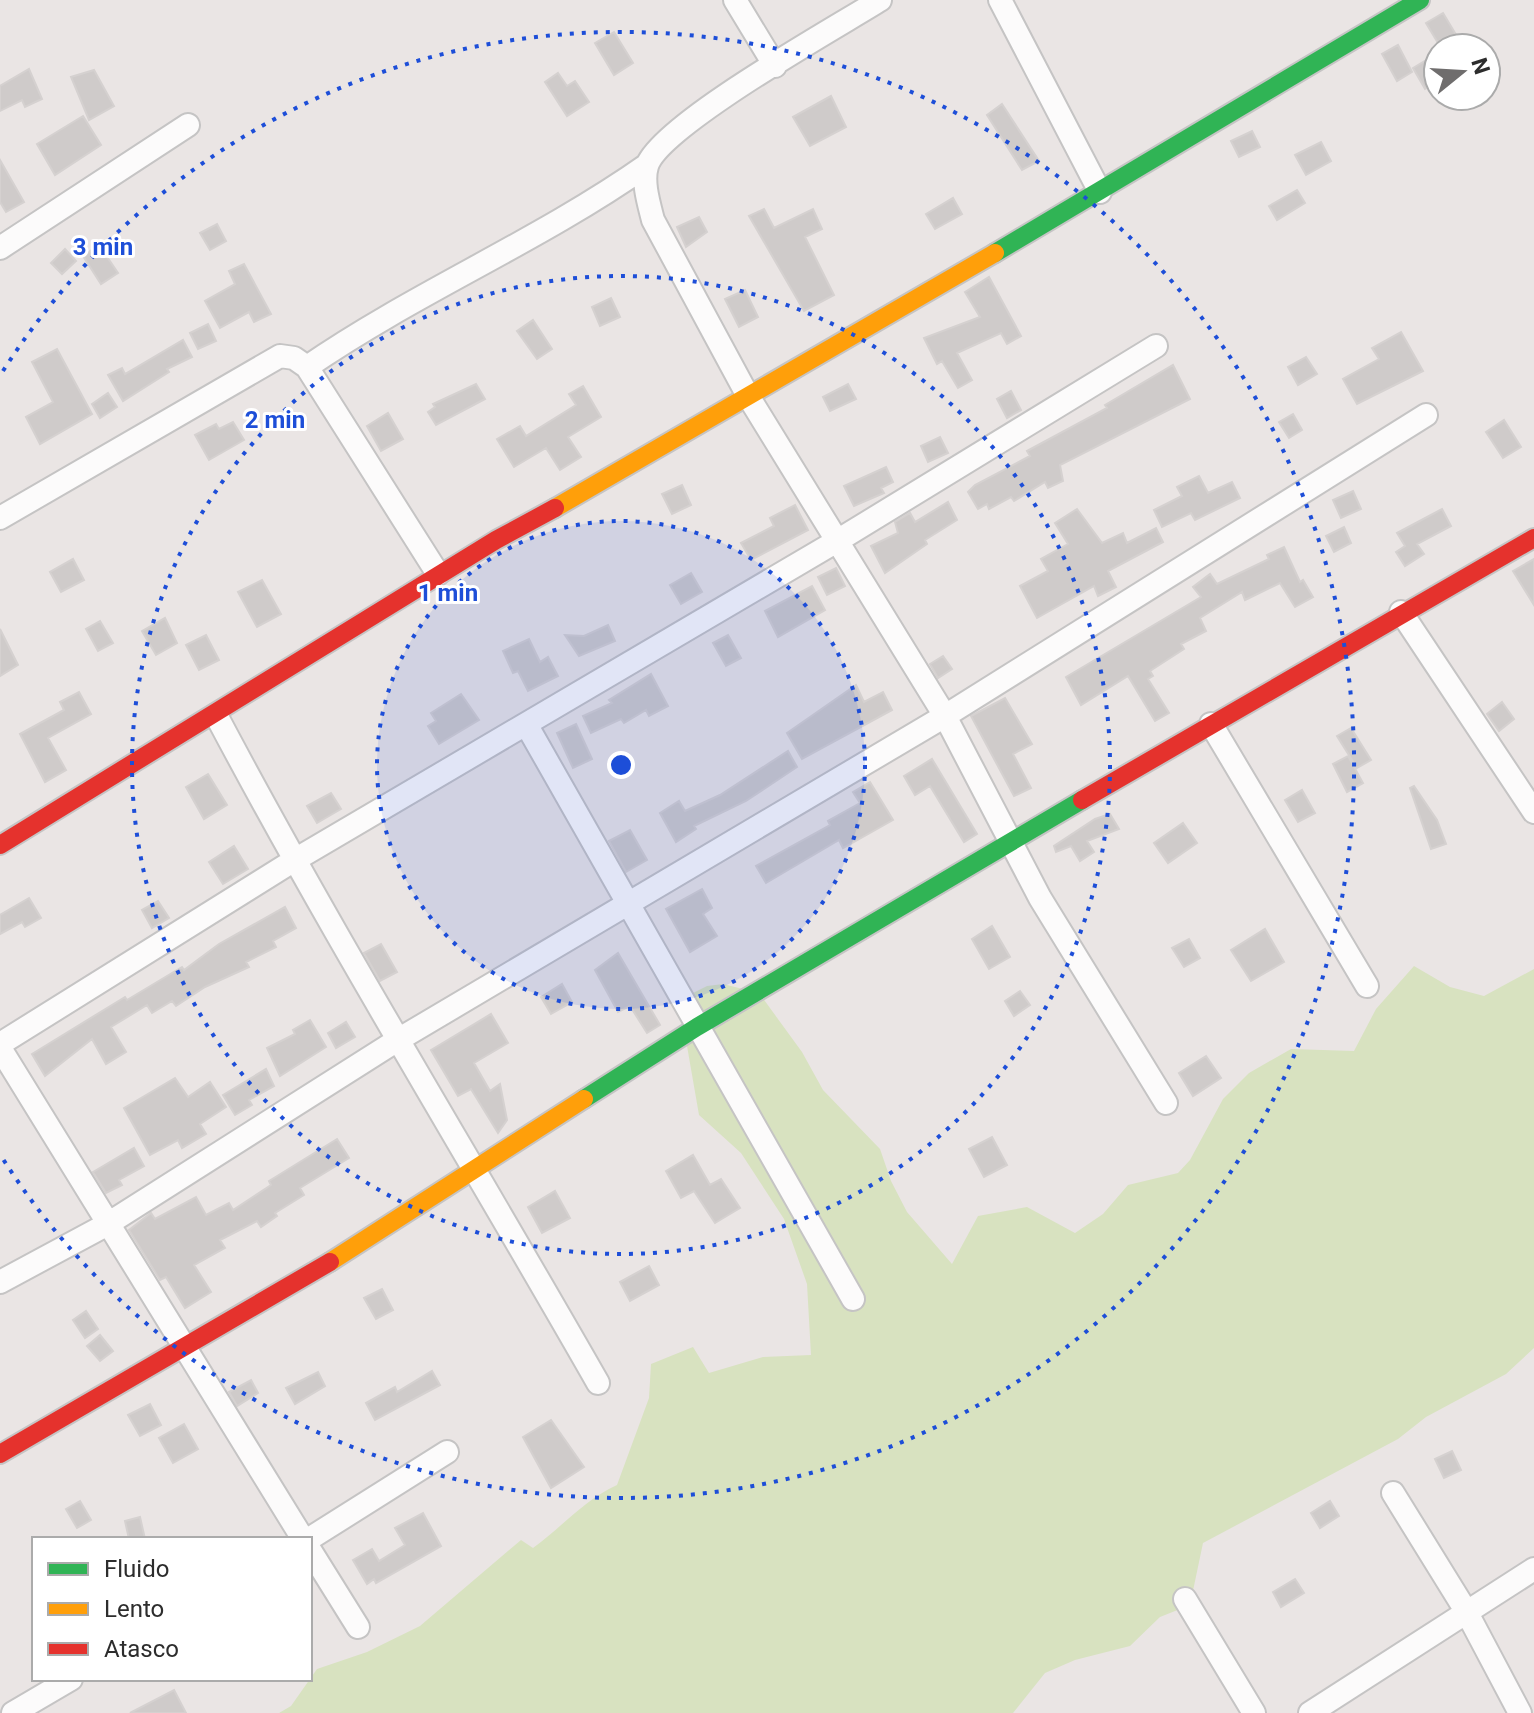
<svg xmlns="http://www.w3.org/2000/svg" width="1534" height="1713" font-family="Roboto,sans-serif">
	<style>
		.green { fill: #d8e2c0 }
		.building { fill: #cfcbca; stroke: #d5d1d0; stroke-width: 2 }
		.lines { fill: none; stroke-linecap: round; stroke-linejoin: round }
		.street-casing { stroke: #c5c4c4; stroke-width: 26 }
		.fast-casing { stroke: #c5c4c4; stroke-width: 22 }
		.slow-casing { stroke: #c5c4c4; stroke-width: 22 }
		.jam-casing { stroke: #c5c4c4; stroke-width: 22 }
		.street { stroke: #fcfbfb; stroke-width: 22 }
		.fast { stroke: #30b455; stroke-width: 18 }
		.slow { stroke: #ff9f0a; stroke-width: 18 }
		.jam { stroke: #e5322d; stroke-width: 18 }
		.ring { fill: none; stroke: #1d4ed8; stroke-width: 4; stroke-dasharray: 4 8 }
		.centre { fill: #1d4ed8; stroke: #fff; stroke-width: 4 }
		.ring-label { font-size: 24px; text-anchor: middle; font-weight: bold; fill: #1d4ed8; stroke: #fff; stroke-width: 6; stroke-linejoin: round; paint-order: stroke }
	</style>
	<rect width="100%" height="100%" fill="#eae5e4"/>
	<path class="green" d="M1414 966 1450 987 1484 996 1534 969V1348L1506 1374 1426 1417 1398 1439 1203 1543 1190 1605 1160 1617 1130 1646 1075 1660 1045 1673 1013 1713H279L291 1706 317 1669 367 1652 420 1626 521 1540 533 1548C562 1527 584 1500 617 1485L649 1398 651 1364 693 1347 709 1373 763 1357 811 1355 807 1284 784 1219 741 1153 699 1115 679 1000 707 986 723 984 759 993 802 1052 823 1090 880 1149 891 1181 907 1212 952 1264 978 1216 1027 1207 1075 1233 1103 1214 1128 1185 1178 1173 1190 1160 1223 1099 1249 1073 1291 1049 1354 1051 1376 1009Z"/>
	<path class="building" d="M1443 13 1464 48H1441L1426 23Z
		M614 32 633 63 614 75 595 43Z
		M1398 45 1412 72 1397 81 1382 54Z
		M1438 53V82L1425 89 1413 68Z
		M29 69 42 99 25 107 22 100 0 111V86Z
		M94 70 114 106 89 120 71 77Z
		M558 73 567 86 575 81 589 102 567 116 545 82Z
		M831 96 846 127 810 146 793 117Z
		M1002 104 1039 161 1022 170 987 115Z
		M83 116 101 145 55 175 37 144Z
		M1252 131 1260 147 1239 157 1231 141Z
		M1321 142 1331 161 1306 175 1295 155Z
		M0 160 24 202 6 212 0 202Z
		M1297 190 1305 203 1277 220 1269 206Z
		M953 198 962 214 935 229 926 214Z
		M764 209 774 228 813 209 822 229 805 237 834 295 804 311 749 216Z
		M699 217 707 232 686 247 677 227Z
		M217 224 226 241 210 250 200 233Z
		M99 245 118 273 101 284 83 256Z
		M65 249 76 261 62 274 51 263Z
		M244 264 271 314 254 322 249 312 220 328 205 301 235 284 229 271Z
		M989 277 1021 336 1007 344 1001 333 957 353 972 380 958 388 942 361 937 364 924 338 980 317 965 292Z
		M745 290 758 317 739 327 725 299Z
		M611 298 620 317 600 326 592 307Z
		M533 320 552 349 537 359 517 331Z
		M208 324 216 341 198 349 190 333Z
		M1401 332 1423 371 1357 404 1343 379 1379 359 1372 348Z
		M183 340 192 357 167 369 169 372 123 401 108 375 122 368 125 374Z
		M57 349 92 414 40 444 26 417 53 402 32 362Z
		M1306 357 1317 374 1298 385 1288 367Z
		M1173 365 1190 399 1060 465 1063 481 1048 488 1045 482 1014 501 1011 497 989 509 987 504 978 509 968 492 975 485 1030 456 1027 451 1107 408 1105 405Z
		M476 384 485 399 436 425 428 412 435 407 433 404Z
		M848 384 856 399 830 411 823 397Z
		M583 386 601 417 568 437 581 457 560 470 546 448 514 467 497 439 520 426 526 436 576 405 569 394Z
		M1011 391 1021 410 1007 418 997 399Z
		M108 393 117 407 100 418 92 404Z
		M388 413 403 439 381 451 367 426Z
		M1293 414 1302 430 1289 438 1279 422Z
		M1504 420 1521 447 1503 458 1486 432Z
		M233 422 244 440 209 460 195 435 216 424 219 429Z
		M940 437 948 453 928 462 921 446Z
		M886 467 893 482 881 488 884 493 854 506 844 486Z
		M1199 476 1208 493 1232 482 1240 498 1195 520 1191 513 1162 527 1154 510 1182 496 1177 487Z
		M682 485 691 505 672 514 662 494Z
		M1353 491 1361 509 1341 518 1333 500Z
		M948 502 957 520 925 540 927 544 885 573 871 546 898 533 895 522 910 513 915 522Z
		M795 505 808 530 751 560 741 543 774 526 770 518Z
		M1077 509 1102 543 1123 533 1127 543 1156 528 1163 542 1108 571 1116 587 1098 596 1094 586 1037 618 1020 586 1048 571 1041 559 1068 544 1055 523Z
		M1442 509 1451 526 1417 544 1424 554 1405 566 1396 552 1405 546 1397 533Z
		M1344 527 1351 543 1334 552 1326 536Z
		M1284 547 1300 582 1303 580 1313 597 1295 607 1280 583 1245 600 1242 592 1200 618 1206 631 1181 644 1184 649 1150 671 1153 676 1148 679 1169 713 1155 721 1128 676 1081 705 1066 677 1201 597 1193 587 1210 574 1217 584 1269 559 1267 555Z
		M73 559 84 580 61 592 50 572Z
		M1534 559V605L1513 571Z
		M836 568 845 586 827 595 818 577Z
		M691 573 702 592 681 604 670 585Z
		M262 580 281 614 257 627 238 592Z
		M812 586 825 610 778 637 765 611Z
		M165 618 177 643 156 655 142 631Z
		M100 621 113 643 98 651 86 629Z
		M608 625 615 641 579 656 565 635 584 636Z
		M0 629 18 665 0 676Z
		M206 635 219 660 199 670 186 645Z
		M728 635 741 658 726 666 713 643Z
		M529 639 540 662 548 657 558 676 528 691 518 671 513 673 503 651Z
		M943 656 952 669 938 678 930 664Z
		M651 674 668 706 649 716 646 710 624 723 621 719 591 733 583 716 612 703 609 700Z
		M856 685 864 702 883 692 892 710 802 759 787 733Z
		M79 692 91 714 48 738 66 770 45 782 20 734 64 710 60 702Z
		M461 694 479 720 439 744 428 726 436 721 431 713Z
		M1005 698 1032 744 1013 754 1031 788 1014 796 971 716Z
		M1502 702 1514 719 1499 731 1487 714Z
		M576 724 592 759 573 768 557 733Z
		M1351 728 1371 760 1357 768 1337 736Z
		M788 751 797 767 746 801 694 826 696 829 676 842 660 813 679 801 685 811 720 795Z
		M1348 756 1363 783 1347 792 1333 764Z
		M932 759 977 834 964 842 930 786 915 795 904 776Z
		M208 774 227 805 204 819 186 787Z
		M870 782 893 820 843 848 839 840 766 883 756 866 830 825 828 821 860 803 853 792Z
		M1414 786 1437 820 1446 844 1431 849 1410 788Z
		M1302 790 1315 813 1298 822 1285 800Z
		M331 793 341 809 317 823 307 806Z
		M1110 814 1119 829 1087 841 1094 852 1080 861 1071 846 1056 852 1054 846 1095 819Z
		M1183 823 1197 843 1168 863 1154 843Z
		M630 830 647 860 626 872 609 841Z
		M234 846 248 869 223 884 209 862Z
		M702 889 712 908 703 914 717 936 690 952 666 909Z
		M29 898 41 918 25 927 22 922 0 934V915Z
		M158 901 169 918 152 928 142 910Z
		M285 907 296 928 273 941 276 947 246 962 249 967 205 987 176 1006 172 1001 152 1013 147 1005 111 1027 126 1052 106 1064 92 1039 45 1076 32 1054 125 997 127 1000 182 967 184 970 219 944Z
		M992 926 1010 957 989 969 972 939Z
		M1265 929 1284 962 1251 981 1231 950Z
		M1189 939 1200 958 1184 967 1172 948Z
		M381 944 397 972 380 981 364 953Z
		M618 953 660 1025 647 1033 630 1006 618 1012 595 970Z
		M562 984 572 1002 551 1014 541 997Z
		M1020 991 1030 1005 1014 1016 1005 1001Z
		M491 1014 508 1043 474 1063 490 1091 500 1084 507 1120 498 1133 471 1089 458 1096 431 1050Z
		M310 1020 326 1047 280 1076 267 1048 295 1034 293 1030Z
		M346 1022 355 1037 336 1048 328 1033Z
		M1206 1056 1221 1078 1193 1096 1179 1073Z
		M266 1069 274 1086 249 1100 252 1105 235 1115 223 1095Z
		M175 1078 188 1097 210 1082 226 1107 200 1124 206 1134 182 1148 178 1140 150 1155 124 1108Z
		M992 1137 1007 1165 984 1177 969 1149Z
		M337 1139 349 1158 300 1188 304 1195 275 1213 277 1216 261 1227 257 1221 220 1240 225 1248 194 1265 211 1292 185 1308 166 1277 160 1280 129 1230 151 1213 155 1219 196 1197 206 1215 229 1203 233 1210 271 1185 269 1181Z
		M134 1148 144 1166 119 1180 122 1185 106 1193 93 1172Z
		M693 1155 710 1185 721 1179 740 1208 715 1223 694 1191 681 1198 666 1171Z
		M555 1191 570 1218 542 1233 528 1207Z
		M649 1266 659 1285 630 1301 620 1282Z
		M382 1289 393 1310 376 1319 364 1298Z
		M86 1311 98 1329 85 1338 73 1320Z
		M100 1335 113 1351 100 1361 87 1346Z
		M432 1371 440 1385 375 1420 366 1403 395 1387 397 1392Z
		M318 1372 325 1386 295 1404 286 1388Z
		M251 1380 258 1393 237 1406 229 1392Z
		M150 1404 161 1425 140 1436 128 1415Z
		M551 1420 584 1467 551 1488 523 1437Z
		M184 1424 198 1449 173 1463 159 1438Z
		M1452 1451 1461 1470 1444 1478 1435 1459Z
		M80 1501 91 1520 77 1528 66 1509Z
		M1330 1501 1339 1516 1320 1528 1311 1513Z
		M423 1513 441 1546 376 1583 374 1579 367 1584 353 1560 372 1549 379 1561 405 1545 395 1528Z
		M140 1517 145 1539H129L125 1521Z
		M1295 1579 1304 1593 1281 1607 1273 1592Z
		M174 1690 186 1713H130Z"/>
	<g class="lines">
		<g class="street-casing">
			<path id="street" d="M735 0 775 66
				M880 0C837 27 659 126 647 166 642 182 649 204 653 220L748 396 945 716 1040 898 1166 1103
				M1000 0 1100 192
				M0 248 188 125
				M307 367C416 292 539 241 647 165
				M0 518 280 356 294 358 307 367 438 574
				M1401 612 1534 812
				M216 715C336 942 471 1160 598 1383
				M526 724 853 1299
				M1211 724 1367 986
				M0 1044 293 861 837 541 1156 346
				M0 1048 303 1539
				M0 1282 106 1225 396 1041 945 716 1426 415
				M1393 1493 1466 1611 1520 1713
				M309 1539 447 1452
				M310 1550 358 1627
				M1185 1599 1254 1713
				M13 1713 71 1679
				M1310 1713 1534 1569"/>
		</g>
		<g class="fast-casing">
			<path id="fast" d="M995 253 1420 0
				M584 1099 697 1027 1082 800"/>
		</g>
		<g class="slow-casing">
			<path id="slow" d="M555 508 995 253
				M330 1262 584 1099"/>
		</g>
		<g class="jam-casing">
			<path id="jam" d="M1082 800 1534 538
				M0 845 496 540 555 508
				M0 1454 330 1262"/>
		</g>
		<use href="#street" class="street"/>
		<use href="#fast" class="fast"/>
		<use href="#slow" class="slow"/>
		<use href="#jam" class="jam"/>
	</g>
	<circle cx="621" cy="765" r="244" fill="#1d4ed8" fill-opacity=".12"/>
	<g class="ring">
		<circle cx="621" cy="765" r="244"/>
		<circle cx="621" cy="765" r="489"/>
		<path d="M3 371A733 733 0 1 1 3 1159"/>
	</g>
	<circle cx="621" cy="765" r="12" class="centre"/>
	<g class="ring-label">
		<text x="103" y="255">3 min</text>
		<text x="275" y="428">2 min</text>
		<text x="448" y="601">1 min</text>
	</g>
	<rect x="32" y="1537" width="280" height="144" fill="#ffffff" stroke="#ababab" stroke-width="2"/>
	<rect x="48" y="1563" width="40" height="12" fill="#30b455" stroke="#ababab" stroke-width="2"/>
	<text x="104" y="1577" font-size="24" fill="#2d2d2d">Fluido</text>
	<rect x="48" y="1603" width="40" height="12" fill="#ff9f0a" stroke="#ababab" stroke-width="2"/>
	<text x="104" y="1617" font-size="24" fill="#2d2d2d">Lento</text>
	<rect x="48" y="1643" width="40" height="12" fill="#e5322d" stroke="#ababab" stroke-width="2"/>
	<text x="104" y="1657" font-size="24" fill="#2d2d2d">Atasco</text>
	<g transform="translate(1462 72) rotate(72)"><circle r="38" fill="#ffffff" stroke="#ababab" stroke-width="2"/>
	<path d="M0-6L14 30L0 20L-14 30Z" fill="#6f6d6d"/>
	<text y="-12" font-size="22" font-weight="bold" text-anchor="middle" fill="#2d2d2d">N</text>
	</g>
</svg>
